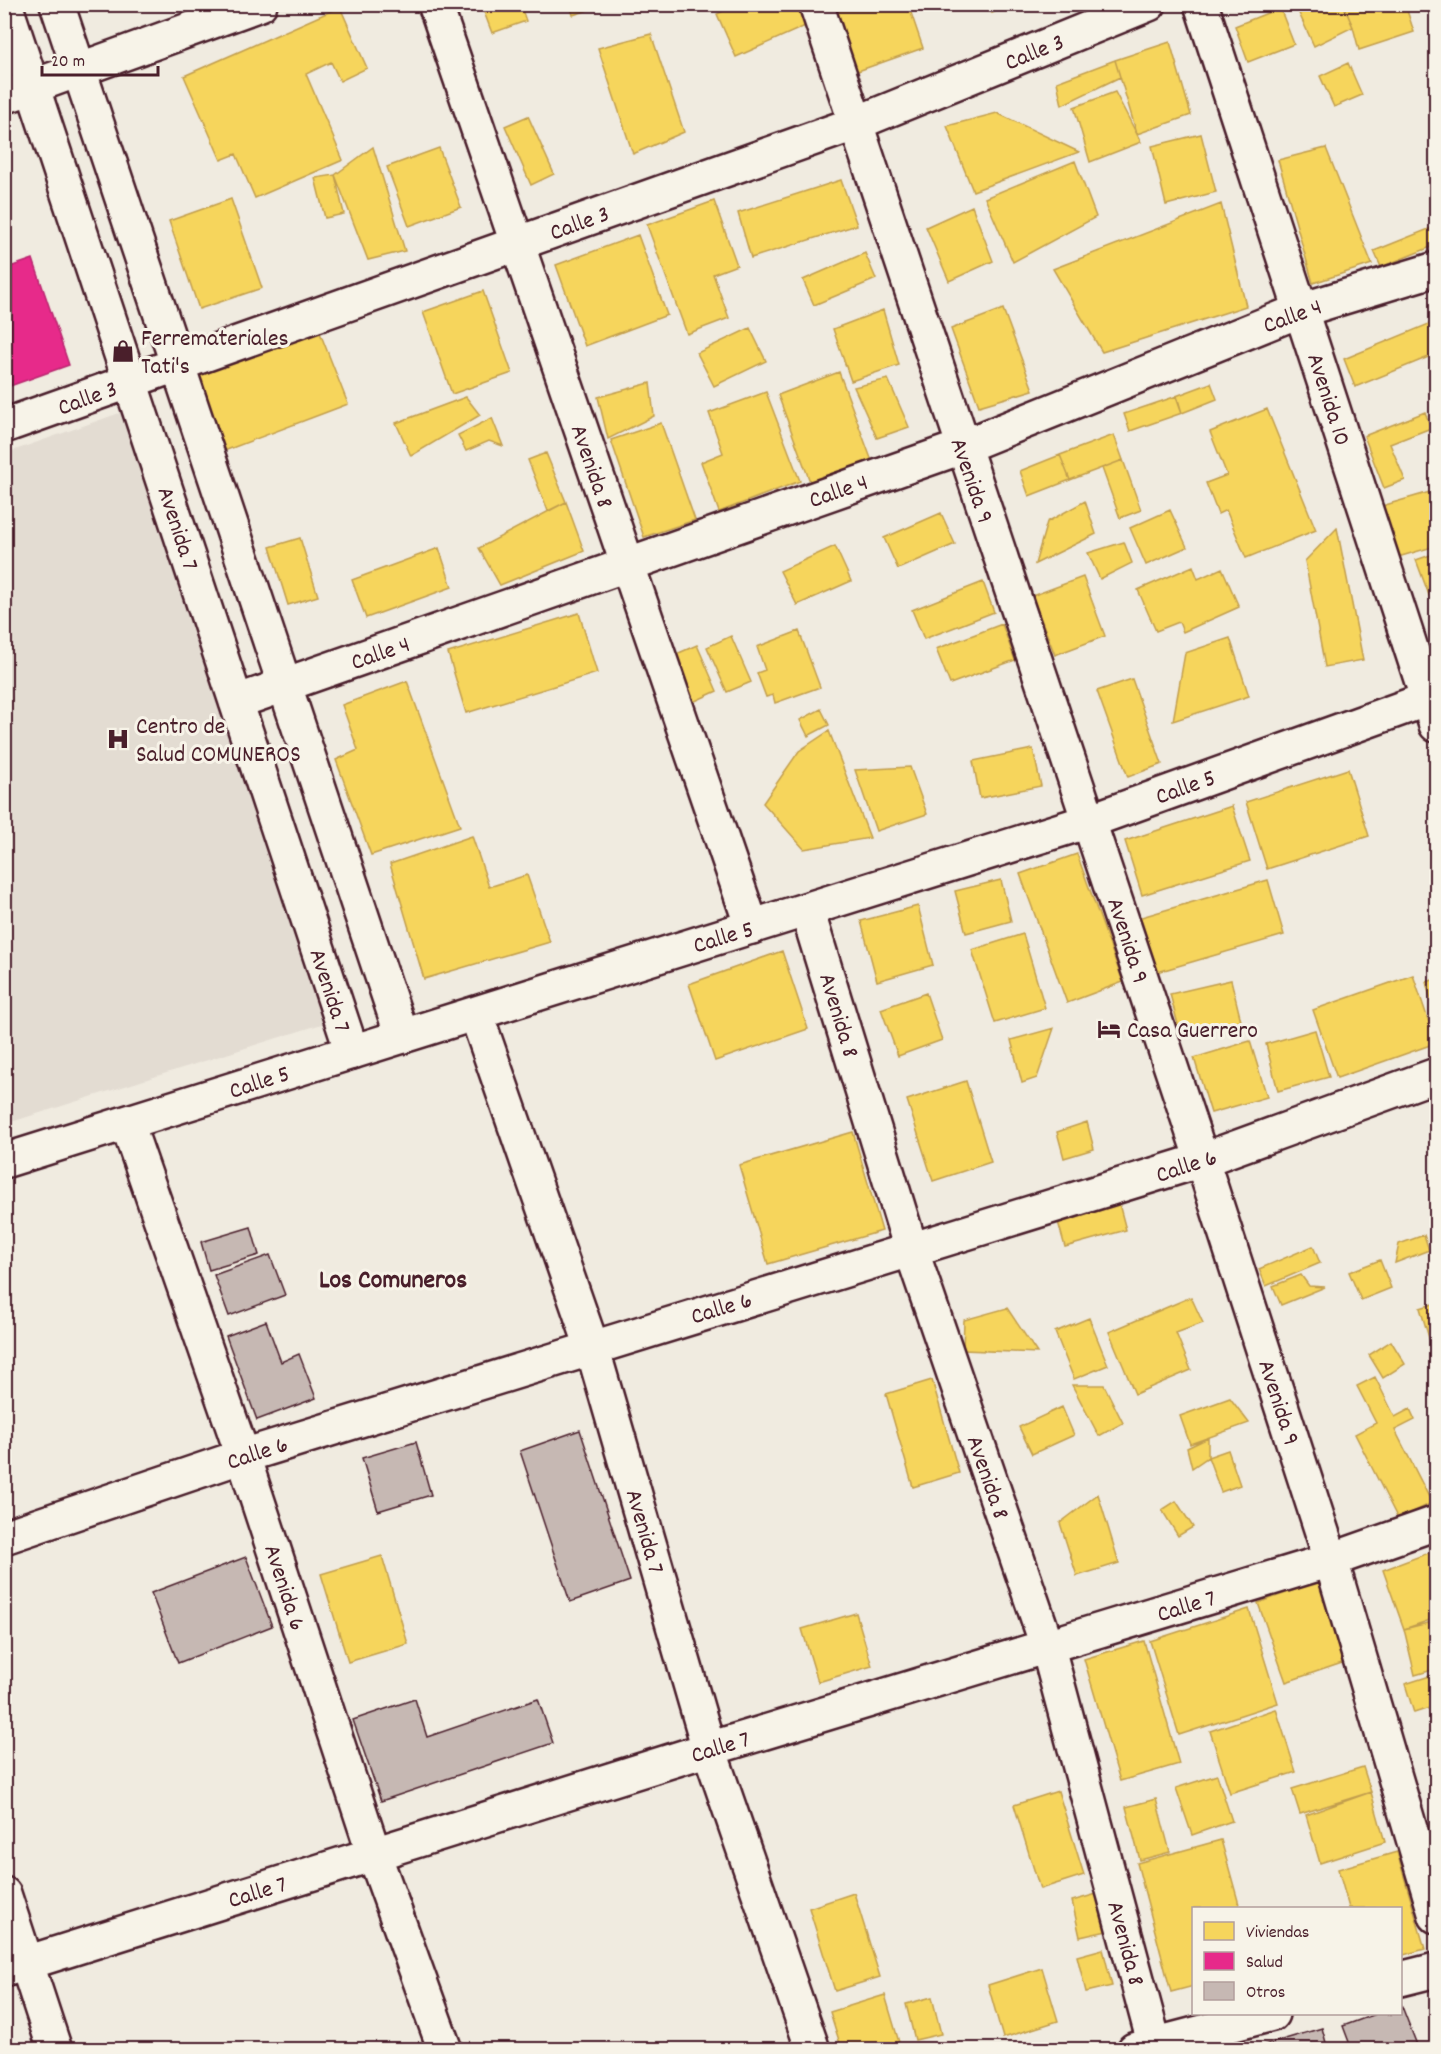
<svg xmlns="http://www.w3.org/2000/svg" width="1441" height="2054" font-family="Dekko,sans-serif">
	<style>
		.built { fill: #e3dcd2 }
		.homes { fill: #f6d55c; stroke: #c29e4d; stroke-width: 1.5 }
		.health { fill: #e7298a; stroke: #b8266e; stroke-width: 1.5 }
		.building { fill: #c6b8b3; stroke: #4a1f2b; stroke-width: 1.5 }
		.lines { fill: none; stroke-linecap: round; stroke-linejoin: round }
		.street-casing { stroke: #4a1f2b; stroke-width: 38 }
		.secondary-casing { stroke: #4a1f2b; stroke-width: 38 }
		.street { stroke: #f7f3e8; stroke-width: 33 }
		.secondary { stroke: #f7f3e8; stroke-width: 33 }
		.labels { text-anchor: middle; stroke-width: 6; stroke-linejoin: round; paint-order: stroke }
		.street-label { font-size: 24px; fill: #4a1f2b; stroke: #f7f3e8 }
		.poi-label { font-size: 24px; fill: #4a1f2b; stroke: #f7f3e8; text-anchor: start }
		.neighbourhood-label { font-size: 26px; font-weight: bold; fill: #4a1f2b; stroke: #f7f3e8 }
	</style>
	<rect width="100%" height="100%" fill="#f0ebe0"/>
	<filter id="ink" filterUnits="userSpaceOnUse"><feTurbulence type="fractalNoise" baseFrequency=".0167" numOctaves="2"/><feDisplacementMap in="SourceGraphic" scale="12" xChannelSelector="R" yChannelSelector="G"/><feConvolveMatrix kernelMatrix="1 2 1 2 8 2 1 2 1" color-interpolation-filters="sRGB"/></filter>
	<g filter="url(#ink)">
		<path class="built" d="M125 411 325 1023 5 1124 4 454Z"/>
		<path class="homes" d="M481 4H520L526 21 492 33Z
			M570 4H607L573 15Z
			M738 4H804L812 23 736 57 717 14Z
			M832 4H908L923 48 855 72Z
			M988 4H1012L992 13Z
			M1312 4H1343L1353 27 1314 46 1298 11Z
			M1343 4H1405L1414 32 1359 50 1353 27Z
			M340 7 367 68 340 81 331 62 306 74 343 160 255 198 236 154 221 160 184 76Z
			M1280 8 1294 44 1248 62 1235 26Z
			M651 34 684 132 633 154 598 48Z
			M1170 42 1191 115 1137 134 1115 60Z
			M1115 60 1120 77 1062 105 1057 82Z
			M1348 63 1362 95 1334 107 1320 76Z
			M1115 92 1141 142 1090 162 1074 107Z
			M997 113 1079 152 973 191 947 126Z
			M528 116 554 174 531 185 505 126Z
			M1201 134 1216 192 1166 205 1152 146Z
			M373 147 405 251 368 260 335 175Z
			M439 148 461 207 409 226 387 167Z
			M1326 148 1372 264 1313 283 1278 160Z
			M1075 161 1096 217 1013 262 985 198Z
			M335 175 344 214 325 218 315 178Z
			M841 180 857 225 751 258 738 213Z
			M231 199 262 288 199 309 169 221Z
			M714 201 737 265 713 274 729 318 687 334 647 225Z
			M1221 204 1246 306 1102 352 1053 269Z
			M972 206 993 261 949 281 926 227Z
			M1436 226V245L1381 267 1374 251Z
			M638 235 667 315 585 346 556 265Z
			M865 253 876 279 814 305 803 280Z
			M483 291 512 373 452 394 423 312Z
			M1003 309 1033 390 979 406 951 329Z
			M883 310 899 365 851 381 833 329Z
			M1436 321V354L1355 387 1344 359Z
			M317 325 348 404 224 451 194 374Z
			M750 328 766 361 714 386 697 353Z
			M839 372 873 464 812 487 778 395Z
			M888 379 909 427 877 438 854 387Z
			M650 383 654 416 608 439 598 397Z
			M1211 383 1217 399 1182 413 1176 396Z
			M766 392 800 481 719 512 701 462 723 453 709 413Z
			M1177 396 1182 413 1130 431 1124 414Z
			M466 397 480 415 411 456 396 423Z
			M1267 409 1316 530 1246 558 1226 510 1218 514 1206 483 1227 475 1210 432Z
			M1425 412 1431 428 1390 444 1405 480 1384 488 1364 436Z
			M492 418 503 446 489 441 466 451 458 435Z
			M661 423 695 520 644 537 611 440Z
			M1114 435 1123 460 1070 480 1060 455Z
			M546 453 566 502 548 511 528 460Z
			M1060 455 1070 480 1029 496 1020 471Z
			M1123 460 1141 510 1120 518 1102 468Z
			M1430 492 1436 515V546L1391 559 1375 508Z
			M1085 501 1096 534 1035 564 1047 522Z
			M566 502 584 551 500 585 479 548Z
			M1170 510 1187 547 1146 565 1130 528Z
			M941 513 955 544 898 569 884 538Z
			M1337 528 1363 660 1325 667 1305 561Z
			M300 538 318 596 288 605 270 547Z
			M1124 542 1132 563 1100 579 1088 553Z
			M835 546 851 581 797 605 780 571Z
			M439 548 452 587 366 618 352 580Z
			M1436 553V614L1416 560Z
			M1193 566 1198 579 1222 568 1239 607 1183 632 1179 622 1156 631 1138 590Z
			M1083 577 1105 636 1055 655 1032 596Z
			M983 582 994 612 924 639 912 610Z
			M579 613 597 673 466 713 448 653Z
			M1002 624 1015 660 950 684 936 649Z
			M799 631 820 687 775 703 773 695 766 697 757 673 765 670 757 647Z
			M731 636 751 682 727 692 707 647Z
			M1230 638 1249 696 1173 721 1185 653Z
			M697 645 717 691 693 702 672 656Z
			M1132 679 1162 764 1128 777 1097 691Z
			M407 681 460 826 371 855 336 760 358 750 342 705Z
			M821 709 829 725 808 736 800 720Z
			M829 731 870 838 804 849 763 803 799 751Z
			M1033 749 1041 786 980 798 973 761Z
			M910 767 927 814 876 831 855 770Z
			M1348 769 1369 836 1267 869 1246 802Z
			M1232 806 1250 861 1142 895 1125 841Z
			M472 836 489 887 527 875 550 942 424 979 390 864Z
			M1077 854 1123 982 1067 1003 1020 874Z
			M1001 880 1011 921 966 933 955 891Z
			M1268 880 1284 935 1154 973 1138 918Z
			M918 906 933 965 877 981 861 921Z
			M1023 934 1045 1008 995 1023 972 950Z
			M782 951 808 1029 715 1061 689 984Z
			M1413 975 1436 1043 1337 1078 1313 1010Z
			M1436 979V1019L1426 982Z
			M1231 980 1241 1021 1181 1036 1170 994Z
			M926 993 942 1040 898 1056 881 1009Z
			M1054 1028 1037 1078 1022 1083 1011 1040Z
			M1315 1030 1329 1077 1278 1091 1266 1044Z
			M1250 1041 1267 1097 1211 1113 1194 1058Z
			M966 1081 991 1162 933 1181 907 1100Z
			M1087 1122 1094 1149 1064 1158 1057 1132Z
			M853 1132 882 1231 768 1264 739 1165Z
			M1118 1200 1126 1230 1065 1247 1057 1218Z
			M1424 1235 1429 1250 1395 1263 1399 1244Z
			M1313 1246 1320 1263 1266 1286 1259 1269Z
			M1380 1260 1391 1288 1361 1300 1349 1272Z
			M1301 1275 1309 1286 1325 1287 1281 1305 1273 1286Z
			M1191 1297 1203 1323 1176 1333 1191 1370 1135 1394 1109 1332Z
			M1436 1303V1350L1433 1351 1420 1308Z
			M1007 1308 1037 1353 963 1350 964 1320Z
			M1089 1318 1108 1365 1074 1379 1055 1332Z
			M1391 1341 1405 1364 1383 1378 1369 1355Z
			M1375 1377 1395 1417 1410 1409 1415 1420 1395 1430 1432 1503 1398 1519 1355 1434 1376 1423 1357 1386Z
			M932 1380 959 1473 913 1487 886 1394Z
			M1072 1385H1104L1123 1423 1099 1436Z
			M1230 1398 1249 1423 1190 1444 1180 1416Z
			M1062 1407 1074 1435 1032 1454 1019 1427Z
			M1208 1438V1457L1192 1468 1187 1448Z
			M1228 1450 1240 1485 1221 1492 1208 1457Z
			M1098 1494 1119 1563 1077 1576 1060 1523Z
			M1176 1501 1193 1527 1178 1536 1162 1510Z
			M1436 1550V1618L1404 1629 1383 1570Z
			M382 1556 408 1644 348 1662 321 1574Z
			M1320 1581 1348 1661 1286 1682 1258 1603Z
			M1249 1609 1278 1703 1179 1735 1150 1641Z
			M856 1613 872 1666 818 1682 802 1629Z
			M1436 1621V1669L1415 1675 1404 1629Z
			M1144 1641 1179 1764 1120 1781 1084 1659Z
			M1436 1674V1706L1414 1713 1405 1684Z
			M1276 1709 1296 1772 1230 1793 1210 1731Z
			M1363 1767 1371 1792 1300 1814 1292 1789Z
			M1217 1775 1232 1821 1192 1835 1176 1788Z
			M1058 1791 1084 1875 1040 1889 1014 1805Z
			M1371 1792 1385 1842 1320 1863 1306 1815Z
			M1156 1799 1170 1852 1140 1860 1126 1807Z
			M1221 1840 1240 1908H1194V1986L1171 1992 1137 1863Z
			M1397 1852 1425 1949 1400 1956V1908H1349L1338 1869Z
			M854 1893 880 1977 835 1991 809 1908Z
			M1097 1894 1107 1931 1080 1937 1072 1901Z
			M1103 1949 1112 1986 1086 1992 1077 1956Z
			M1042 1968 1058 2021 1003 2038 988 1985Z
			M885 1995 901 2049 842 2050 830 2012Z
			M932 1997 941 2034 915 2040 906 2004Z"/>
		<path class="health" d="M33 259 69 365 10 386 4 370V269Z"/>
		<path class="building" d="M251 1227 259 1255 209 1270 201 1242Z
			M270 1255 285 1295 229 1316 214 1275Z
			M266 1321 281 1362 299 1354 316 1398 257 1420 226 1336Z
			M580 1430 630 1581 570 1602 520 1451Z
			M416 1442 431 1495 378 1511 362 1458Z
			M246 1557 272 1626 178 1663 151 1593Z
			M415 1699 427 1737 538 1699 553 1743 381 1801 353 1720Z
			M1401 2004 1419 2050H1352L1343 2026 1376 2014H1400Z
			M1322 2028 1328 2050H1267L1265 2045Z"/>
		<g class="lines">
			<g class="street-casing">
				<path id="street" d="M5 4 352 1052
					M57 4 402 1036
					M435 4 752 927
					M816 4 1202 1160 1331 1560 1436 1916
					M1201 4 1436 725
					M4 97 260 4
					M4 426 854 124 1149 4
					M236 702 962 447 1301 310 1436 269
					M807 910 911 1249 1048 1648 1156 2050
					M476 1014 592 1347 709 1749 813 2050
					M127 1123 243 1456 374 1854 445 2050
					M4 1537 243 1456 1202 1160 1436 1075
					M4 1894 55 2050
					M4 1970 709 1749 1331 1560 1436 1523
					M1400 1979 1436 1970
					M1134 2050 1272 2014"/>
			</g>
			<g class="secondary-casing">
				<path id="secondary" d="M4 1161 1089 821 1436 696"/>
			</g>
			<use href="#street" class="street"/>
			<use href="#secondary" class="secondary"/>
		</g>
	</g>
	<defs>
		<g id="shop-bare" transform="scale(1.8)"><path d="M-5-2.5h2.3a2.7 3.5 0 0 1 5.4 0H5L5.5 6h-11ZM-1.5-2.5h3a1.5 2.3 0 0 0-3 0Z" fill="#4a1f2b" stroke="#f7f3e8" stroke-width="2.5" paint-order="stroke"/></g>
		<g id="hospital-bare" transform="scale(1.8)"><path d="M-5-5h3v3.5h4V-5h3V5h-3V1.5h-4V5h-3Z" fill="#4a1f2b" stroke="#f7f3e8" stroke-width="2.5" paint-order="stroke"/></g>
		<g id="hotel-bare" transform="scale(1.8)"><path d="M-6-4.5h1.5V1H6V5H4.5V3h-9V5H-6ZM-4 0a1.8 1.8 0 1 1 3.6 0ZM.5 0V-2.5h3Q6-2.5 6 0Z" fill="#4a1f2b" stroke="#f7f3e8" stroke-width="2.5" paint-order="stroke"/></g>
	</defs>
	<g fill-rule="evenodd">
		<use href="#shop-bare" x="123" y="351"/>
		<use href="#hospital-bare" x="118" y="739"/>
		<use href="#hotel-bare" x="1109" y="1029"/>
	</g>
	<g class="labels">
		<g class="street-label">
			<text transform="translate(1034 51) rotate(-22)" y="8">Calle 3</text>
			<text transform="translate(579 222) rotate(-20)" y="8">Calle 3</text>
			<text transform="translate(1292 315) rotate(-20)" y="8">Calle 4</text>
			<text transform="translate(87 397) rotate(-20)" y="8">Calle 3</text>
			<text transform="translate(1330 399) rotate(72)" y="8">Avenida 10</text>
			<text transform="translate(593 466) rotate(71)" y="8">Avenida 8</text>
			<text transform="translate(973 480) rotate(71)" y="8">Avenida 9</text>
			<text transform="translate(838 490) rotate(-19)" y="8">Calle 4</text>
			<text transform="translate(179 528) rotate(72)" y="8">Avenida 7</text>
			<text transform="translate(380 652) rotate(-19)" y="8">Calle 4</text>
			<text transform="translate(1185 786) rotate(-20)" y="8">Calle 5</text>
			<text transform="translate(723 936) rotate(-17)" y="8">Calle 5</text>
			<text transform="translate(1129 940) rotate(72)" y="8">Avenida 9</text>
			<text transform="translate(331 990) rotate(72)" y="8">Avenida 7</text>
			<text transform="translate(840 1015) rotate(73)" y="8">Avenida 8</text>
			<text transform="translate(259 1081) rotate(-18)" y="8">Calle 5</text>
			<text transform="translate(1186 1165) rotate(-18)" y="8">Calle 6</text>
			<text transform="translate(721 1307) rotate(-17)" y="8">Calle 6</text>
			<text transform="translate(1280 1402) rotate(72)" y="8">Avenida 9</text>
			<text transform="translate(257 1452) rotate(-18)" y="8">Calle 6</text>
			<text transform="translate(989 1477) rotate(71)" y="8">Avenida 8</text>
			<text transform="translate(646 1531) rotate(74)" y="8">Avenida 7</text>
			<text transform="translate(286 1587) rotate(72)" y="8">Avenida 6</text>
			<text transform="translate(1186 1605) rotate(-17)" y="8">Calle 7</text>
			<text transform="translate(720 1746) rotate(-17)" y="8">Calle 7</text>
			<text transform="translate(257 1891) rotate(-17)" y="8">Calle 7</text>
			<text transform="translate(1127 1943) rotate(75)" y="8">Avenida 8</text>
		</g>
		<g class="poi-label">
			<text x="141" y="345">Ferremateriales<tspan x="141" dy="28">Tati's</tspan></text>
			<text x="136" y="733">Centro de<tspan x="136" dy="28">Salud COMUNEROS</tspan></text>
			<text x="1127" y="1037">Casa Guerrero</text>
		</g>
		<g class="neighbourhood-label">
			<text x="393" y="1287">Los Comuneros</text>
		</g>
	</g>
	<rect width="1441" height="2054" fill="none" stroke="#f7f3e8" stroke-width="24"/>
	<rect x="12" y="12" width="1417" height="2030" fill="none" stroke="#4a1f2b" stroke-width="2" filter="url(#ink)"/>
	<rect x="1192" y="1907" width="210" height="108" fill="#f7f3e8" stroke="#b29e9c" stroke-width="1.5"/>
	<rect x="1204" y="1922" width="30" height="18" fill="#f6d55c" stroke="#b29e9c" stroke-width="1.5"/>
	<text x="1246" y="1937" font-size="18" fill="#4a1f2b">Viviendas</text>
	<rect x="1204" y="1952" width="30" height="18" fill="#e7298a" stroke="#b29e9c" stroke-width="1.5"/>
	<text x="1246" y="1967" font-size="18" fill="#4a1f2b">Salud</text>
	<rect x="1204" y="1982" width="30" height="18" fill="#c6b8b3" stroke="#b29e9c" stroke-width="1.5"/>
	<text x="1246" y="1997" font-size="18" fill="#4a1f2b">Otros</text>
	<path d="M42 66v9h116v-9" fill="none" stroke="#4a1f2b" stroke-width="3"/>
	<text x="51" y="66" font-size="18" fill="#4a1f2b" stroke="#f7f3e8" stroke-width="4.5" paint-order="stroke">20 m</text>
</svg>
